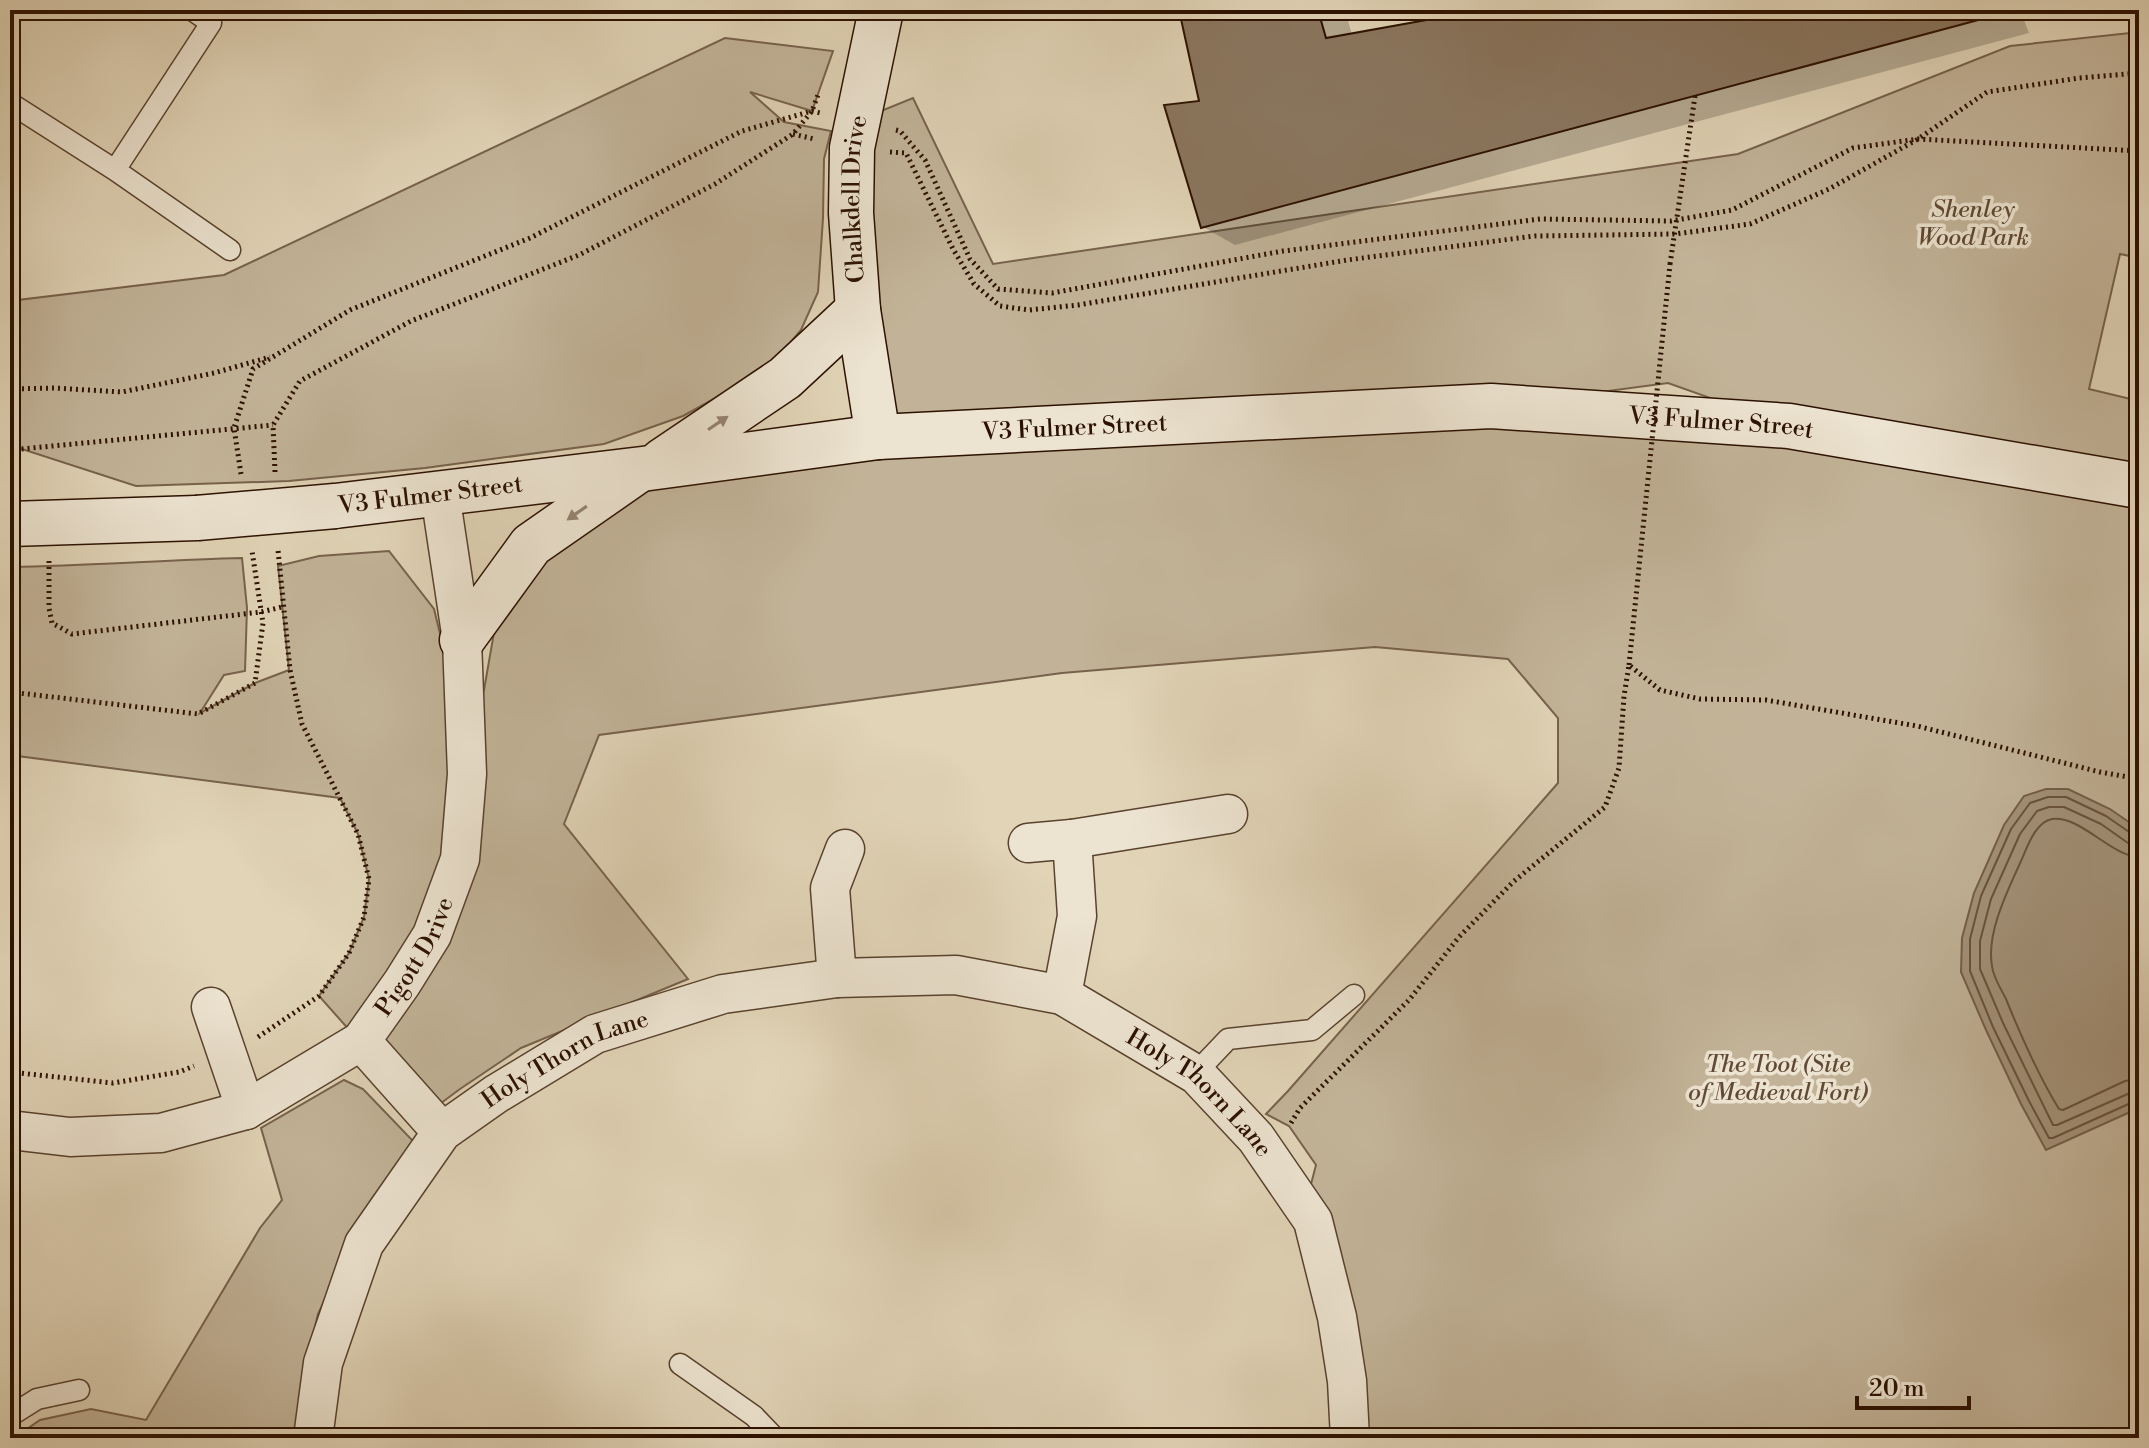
<svg xmlns="http://www.w3.org/2000/svg" width="2149" height="1448" font-family="'Libre Bodoni',serif">
	<style>
		.green { fill: #c2b398; stroke: #77624c; stroke-width: 2 }
		.water { fill: #a39279; stroke: #735e49; stroke-width: 2 }
		.shadow { fill: #0003 }
		.lines { fill: none; stroke-linecap: round; stroke-linejoin: round }
		.shore { stroke: #68523c; stroke-width: 2 }
		.stream { stroke: #735e49; stroke-width: 11 }
		.building { fill: #8a765f; stroke: #2c1100; stroke-width: 2 }
		.lane-casing { stroke: #59422e; stroke-width: 23 }
		.street-casing { stroke: #59422e; stroke-width: 41 }
		.secondary-casing { stroke: #2c1100; stroke-width: 47 }
		.path { stroke: #2c1100; stroke-width: 5; stroke-dasharray: 2 4; stroke-linecap: butt }
		.lane { stroke: #ece3d0; stroke-width: 20 }
		.street { stroke: #ece3d0; stroke-width: 38 }
		.secondary { stroke: #ece3d0; stroke-width: 44 }
		.secondary-bridge-casing { stroke: #2c1100; stroke-width: 47; stroke-linecap: butt }
		.path-bridge { stroke: #2c1100; stroke-width: 5; stroke-dasharray: 2 4; stroke-linecap: butt }
		.secondary-bridge { stroke: #ece3d0; stroke-width: 44 }
		.oneway { fill: #968472 }
		.labels { text-anchor: middle; stroke-width: 7; stroke-linejoin: round; paint-order: stroke }
		.street-label { font-size: 24px; fill: #2c1100; stroke: #ece3d0 }
		.park-label { font-size: 24px; font-style: italic; fill: #604a35; stroke: #ece3d0 }
	</style>
	<rect width="100%" height="100%" fill="#e1d4b7"/>
	<filter id="stains"><feTurbulence type="fractalNoise" baseFrequency=".0025" numOctaves="4"/><feColorMatrix values="0 0 0 0 .2 0 0 0 0 .09 0 0 0 0 .02 0 0 0 .5 -.17"/></filter>
	<radialGradient id="worn" r=".72"><stop offset=".6" stop-color="#630" stop-opacity="0"/><stop offset="1" stop-color="#630" stop-opacity=".3"/></radialGradient>
	<path class="green" d="M2139 32V258L2120 254 2089 389 2139 401V486L1789 426 1668 383 1495 406 1786 447 2139 507V1438H1350L1310 1188 1316 1165 1289 1126 1266 1114 1288 1091 1558 783V718L1508 659 1375 647 1062 673 599 735 564 824 688 979 521 1048 460 1089 425 1115 319 996 349 953 364 917 369 879 358 834 340 798 10 755V567C87 566 164 560 242 558L247 608 245 671 224 675 200 713 255 683 289 670 278 566 319 556 389 551 434 609 455 695 460 773 484 690 496 621 531 545 642 469 877 437 859 120 913 98 993 264 1738 154 2010 46Z
		M725 38 833 51 812 111 750 92 784 122 831 131 824 159 823 218 818 292 801 330 768 369 683 416 604 444 425 468 289 481 136 486 22 449 10 452V301L224 275Z
		M344 1080 363 1089 413 1141 371 1200 318 1314 304 1373 298 1438H14L40 1420 91 1409 146 1420 260 1228 282 1200 261 1128Z"/>
	<path class="water" d="M2046 789H2068L2110 809 2139 829V1108L2046 1150 2021 1104 1986 1030 1961 972 1962 938 1974 893 2004 825 2024 796Z"/>
	<path class="shadow" d="M1181 10H1345L1352 35 1494 10H2020L2029 33 1235 245 1203 227 1202 103Z"/>
	<g class="lines">
		<path class="shore" d="M2139 835 2132 834 2106 816 2066 797H2048L2030 803 2011 829 1981 896 1970 939V971L1993 1027 2029 1101 2049 1138H2053L2133 1102 2139 1101
			M2139 845 2128 843 2101 824 2064 807H2049L2037 811 2020 834 1991 899 1980 941V969L2003 1023 2053 1125H2057L2130 1093 2139 1091
			M2139 857C2111 856 2080 815 2052 819 2035 822 2027 848 2021 861 2008 890 1986 933 1992 966 1993 977 2001 989 2006 999 2021 1036 2038 1075 2059 1109L2063 1110 2125 1081 2139 1079"/>
		<path class="stream" d="M1997 15 1998 10"/>
	</g>
	<path class="building" d="M1179 10H1318L1326 38 1482 10H1996L1997 15 1201 228 1164 105 1199 101Z"/>
	<g class="lines">
		<g class="lane-casing">
			<path id="lane" d="M10 103 115 170 230 250
				M115 170 211 23 192 10
				M1197 1075 1208 1060 1228 1039 1312 1030 1354 995
				M680 1364 754 1416 775 1438
				M10 1416 37 1399 79 1390"/>
		</g>
		<g class="street-casing">
			<g id="street">
				<path d="M1072 839 1228 814"/>
				<path d="M1028 843 1072 839 1077 916 1062 995"/>
				<path d="M837 978 830 888 845 849"/>
				<path d="M211 1007 246 1110"/>
				<path d="M361 1041 442 1132"/>
				<path id="s1" d="M10 1130 70 1137 161 1133 246 1110 361 1041 402 983 432 935 460 859 467 774 462 640 440 494"/>
				<path id="s2" d="M313 1438 323 1363 364 1244 442 1132 496 1094 595 1034 723 994 837 978 956 975 1062 995 1197 1075 1256 1138 1313 1221 1337 1317 1347 1381 1350 1438"/>
			</g>
		</g>
		<g class="secondary-casing">
			<g id="secondary">
				<path id="s3" d="M878 437 858 310 851 213 852 148 881 10"/>
				<path d="M662 461 785 378 858 310"/>
				<path id="s4" d="M335 506 642 469 878 437 1491 406 1789 426 2139 486"/>
				<path d="M10 524 197 518"/>
				<path d="M462 640 531 545 636 472"/>
			</g>
		</g>
		<path class="path" d="M896 130 900 131 925 160 970 259 998 289 1052 293 1283 251 1540 219 1671 221 1732 210 1853 148 1918 139 2139 151
			M793 134 814 139
			M890 152 906 153 953 249 974 284 1000 306 1029 310 1078 305 1347 260 1535 236 1675 234 1750 224 1829 189 1918 139 1987 92 2079 78 2139 73
			M1670 264 1695 96
			M10 389 54 388 122 392 214 373 270 357
			M10 452 21 449 273 425
			M275 472 273 425 300 381 411 321 579 255 715 184 793 134 812 111 819 92
			M241 474 234 428 253 369 350 310 530 238 742 131 812 111 820 113
			M49 561V608L52 623 72 634 261 612 282 607
			M10 692 198 714 255 683 263 623 252 551
			M258 1037 319 996 349 953 364 917 369 879 358 834 302 724 290 670 278 550
			M10 1072 113 1083 179 1072 194 1066
			M1291 1123 1300 1108 1409 1000 1459 937 1513 882 1605 807 1619 768 1624 696 1629 665 1660 690 1700 699 1766 700 1917 726 2100 772 2139 779"/>
		<use href="#lane" class="lane"/>
		<use href="#street" class="street"/>
		<use href="#secondary" class="secondary"/>
		<g class="secondary-bridge-casing">
			<path id="secondary-bridge" d="M197 518 335 506"/>
		</g>
		<path class="path-bridge" d="M1629 665 1670 264"/>
		<use href="#secondary-bridge" class="secondary-bridge"/>
	</g>
	<defs><path id="oneway-solid" d="M-6-.8H1V-3.2L6.5 0L1 3.2V.8H-6Z" transform="scale(2)"/></defs>
	<g class="oneway">
		<use href="#oneway-solid" transform="translate(718 423) rotate(-34)"/>
		<use href="#oneway-solid" transform="translate(577 513) rotate(145)"/>
	</g>
	<g class="labels">
		<g class="street-label">
			<text dy="8" stroke="none"><textPath href="#s3" startOffset="240">Chalkdell Drive</textPath></text>
			<text dy="8" stroke="none"><textPath href="#s4" startOffset="1392">V3 Fulmer Street</textPath></text>
			<text dy="8" stroke="none"><textPath href="#s4" startOffset="744">V3 Fulmer Street</textPath></text>
			<text dy="8" stroke="none"><textPath href="#s4" startOffset="96">V3 Fulmer Street</textPath></text>
			<text dy="8" stroke="none"><textPath href="#s1" startOffset="474">Pigott Drive</textPath></text>
			<text dy="8" stroke="none"><textPath href="#s2" startOffset="482">Holy Thorn Lane</textPath></text>
			<text dy="8" stroke="none"><textPath href="#s2" startOffset="1166">Holy Thorn Lane</textPath></text>
		</g>
		<g class="park-label">
			<text x="1973" y="217">Shenley<tspan x="1973" dy="28">Wood Park</tspan></text>
			<text x="1778" y="1072">The Toot (Site<tspan x="1778" dy="28">of Medieval Fort)</tspan></text>
		</g>
	</g>
	<rect width="2149" height="1448" fill="none" stroke="#e1d4b7" stroke-width="40"/>
	<rect x="12" y="12" width="2125" height="1424" fill="none" stroke="#2c1100" stroke-width="4"/>
	<rect x="20" y="20" width="2109" height="1408" fill="none" stroke="#2c1100" stroke-width="2"/>
	<path d="M1857 1396v12h112v-12" fill="none" stroke="#2c1100" stroke-width="4"/>
	<text x="1869" y="1396" font-size="24" fill="#2c1100" stroke="#ece3d0" stroke-width="6" paint-order="stroke">20 m</text>
	<rect width="100%" height="100%" filter="url(#stains)"/>
	<rect width="100%" height="100%" fill="url(#worn)"/>
</svg>
